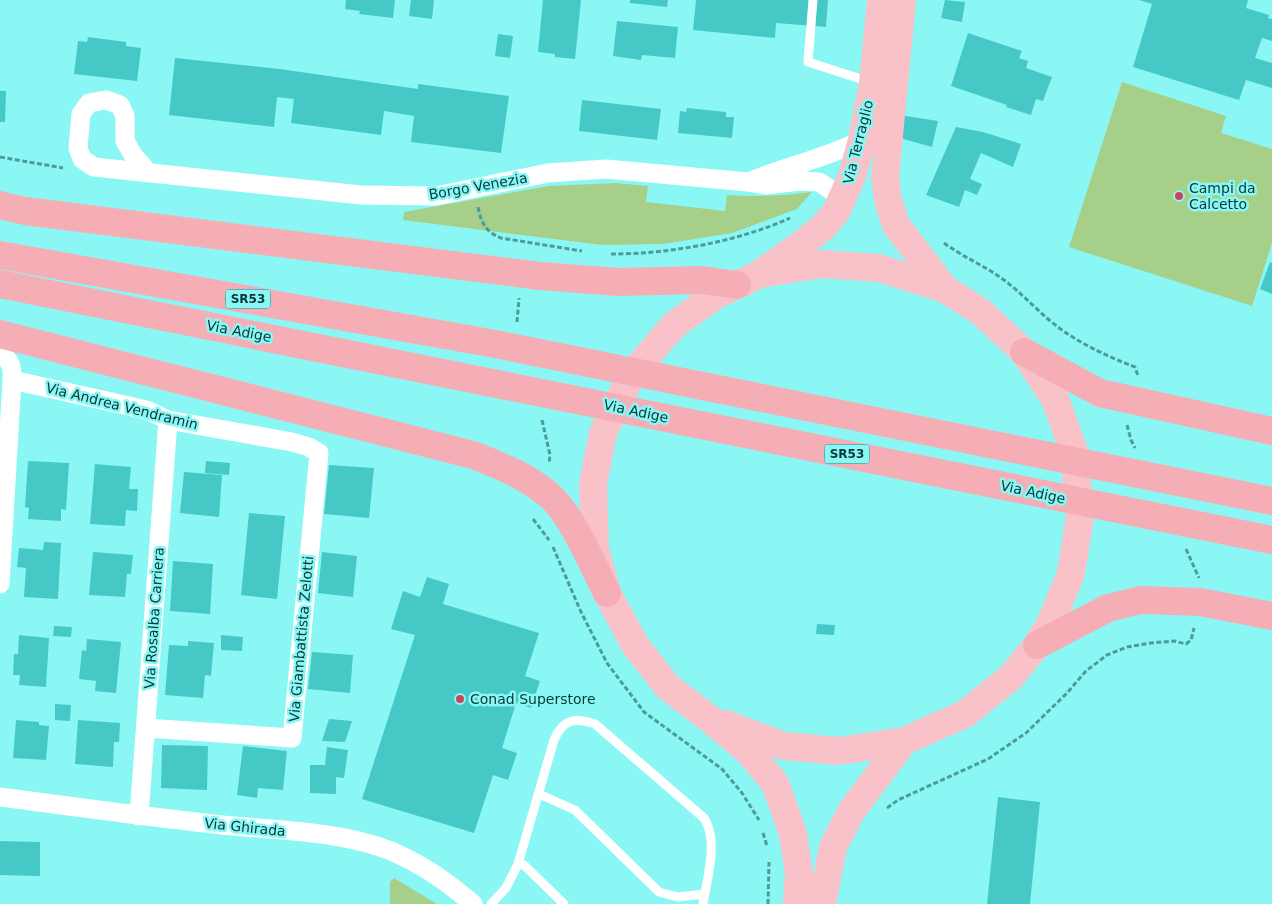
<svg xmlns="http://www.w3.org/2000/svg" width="1272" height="904" font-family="'DejaVu Sans',sans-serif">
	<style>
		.green { fill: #a6cf8a }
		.building { fill: #46c8c6 }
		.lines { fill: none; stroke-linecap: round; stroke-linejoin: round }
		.path { stroke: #4b9c9a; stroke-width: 3; stroke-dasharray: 5 2.5; stroke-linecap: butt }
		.service { stroke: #fff; stroke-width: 9 }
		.minor { stroke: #fff; stroke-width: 19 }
		.primary { stroke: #f8c2c8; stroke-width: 28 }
		.trunk { stroke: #f6aeb6; stroke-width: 28 }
		.poi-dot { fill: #d2425e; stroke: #8bf7f4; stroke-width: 2 }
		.labels { text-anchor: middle; stroke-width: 5; stroke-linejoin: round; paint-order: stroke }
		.shield { fill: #8bf7f4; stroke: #2e7270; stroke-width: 1 }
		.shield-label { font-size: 12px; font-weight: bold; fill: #063938 }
		.street-label { font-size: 14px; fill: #063938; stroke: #8bf7f4 }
		.poi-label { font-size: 14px; fill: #063938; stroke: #8bf7f4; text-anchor: start }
	</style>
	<rect width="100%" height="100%" fill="#8bf7f4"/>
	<path class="green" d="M1122 82 1226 116 1221 133 1272 149V243L1252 306 1069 247Z
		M615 183 648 186 646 202 725 211 727 195C756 197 783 196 812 192L797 209 732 233 663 244 602 245 403 220 404 212 549 186Z
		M394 878 437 904H390V882Z"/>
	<path class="building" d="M346 0H395L393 18 359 14 360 11 345 9Z
		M411 0H434L432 19 409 16Z
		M543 0H581L575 59 555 57V54L538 52Z
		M630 0H668L667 7 630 3Z
		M696 0H828L826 27 776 23 775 38 693 30Z
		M945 0 965 2 962 22 941 18Z
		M1139 0H1248L1246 8 1269 15 1268 18 1272 19V41L1262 38 1255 58 1272 63V88L1246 80 1239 100 1133 67 1152 4Z
		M617 21 678 27 675 58 642 55 641 60 613 56Z
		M968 33 1022 51 1019 58 1028 61 1026 68 1052 77 1043 101 1036 99 1031 115 1006 107 1007 105 951 86Z
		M498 34 513 36 510 58 495 56Z
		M88 37 126 42V46L141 48 137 81 74 74 78 41 87 42Z
		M175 58 280 69 418 89V84L509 96 501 153 411 142 414 116 384 111 381 135 291 123 294 99 277 97 274 127 169 115Z
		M0 91H6L5 122H0Z
		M582 100 661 109 657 140 579 131Z
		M687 108 726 112V117H734L732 138 678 133 680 111 686 112Z
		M899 115 938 121 932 147 896 137Z
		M956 127 983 132 1021 144 1013 167 981 153 970 179 982 184 977 195 965 190 959 207 926 195Z
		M1270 262 1272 263V294L1260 289Z
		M28 461 69 463 66 510 61 509V521L28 519 29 508 25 507Z
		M206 461 230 463 229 475 205 473Z
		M95 464 131 467 129 489H138L137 511 126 510 125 526 90 524Z
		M329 465 374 468 369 518 324 514Z
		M184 472 222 475 219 517 180 513Z
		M249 513 285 516 277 599 241 595Z
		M44 542 61 543 58 599 24 597 26 568 17 567 19 548 43 550Z
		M93 552 133 555 131 574H127L125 597 89 595Z
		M322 552 357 556 353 597 318 593Z
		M173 561 213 564 210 614 170 611Z
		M427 577 449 584 443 604 539 633 525 676 540 681 531 708 516 703 502 748 517 753 508 780 493 775 474 833 362 799 415 635 391 629 403 591 420 597Z
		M817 624 835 625 834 635 816 634Z
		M54 626 72 627 71 637 53 636Z
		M19 635 49 638 46 687 19 685 20 675H13L14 654H18Z
		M221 635 243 637 242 651 221 650Z
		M87 639 121 642 116 693 95 691 96 681 79 679 82 650 86 651Z
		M188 641 214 643 211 676 205 675 203 698 165 695 169 645 188 646Z
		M312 652 353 655 350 693 308 689Z
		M55 704 71 705 70 721 55 720Z
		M329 719 352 721 345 742 322 741Z
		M16 720 39 722V725L49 726 46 760 13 758Z
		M78 720 120 723 119 742H114L113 767 75 764Z
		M162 745 208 746 207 790 161 788Z
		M243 746 287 751 283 790 258 788 257 798 237 795Z
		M327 747 348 750 344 778 336 777V794L310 793V765H325Z
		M998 797 1040 802 1030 904H987Z
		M0 841 40 842V876L0 875Z"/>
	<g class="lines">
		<path class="path" d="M0 157 63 168
			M478 207C481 223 486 232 501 238L582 251
			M944 243C963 257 985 266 1004 280 1024 295 1041 315 1062 330 1085 346 1109 357 1135 367L1138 376
			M611 254C669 254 737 242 790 218
			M517 322 519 298
			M542 420 550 455 549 463
			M1127 425 1131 440 1135 448
			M533 519 549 540
			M553 547 581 612 607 663 644 712 722 769 742 793 759 820
			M1186 549 1199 578
			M887 808 898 800 988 759 1026 733 1067 693 1086 671 1107 655 1127 647 1151 643 1174 641 1186 644 1191 640 1194 628
			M763 833 767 846
			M768 904 769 862"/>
		<path class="service" d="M813 0 808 62 870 82
			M539 794 575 810 659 892 678 897 704 894
			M518 864 524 865 564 904
			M491 904 506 888 518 864 554 740C563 719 575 717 595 724L704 818C719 841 707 878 703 904"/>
		<path class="minor" d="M148 172 133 155 125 141V116L120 105 106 100 89 103 81 114 78 148 82 159 94 167 361 195 436 196 548 173 606 169 748 182
			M843 198 819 182 800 181 765 185 748 182C785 167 826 158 862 140
			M0 354C11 360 13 368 12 380L129 406 149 411 168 420 292 442 309 447 319 453 292 738 146 728
			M0 584 12 380
			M0 797C74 807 148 817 222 825 275 830 341 831 391 851 422 864 448 882 473 904
			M139 816 168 420"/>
		<path class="primary" d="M902 0 885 177 888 200 896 225 945 289
			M726 724 784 746 839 751 904 741 965 714 1011 677 1037 645 1051 622 1071 573 1080 517 1074 452 1056 401 1024 352 981 312 945 289 879 268 822 264 766 273
			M797 904 799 874 793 834 775 783 748 751 710 719 668 687 635 645 607 593 595 549 593 484 603 433 632 374 674 325 716 295 758 275 802 244 822 228 836 212 852 176 862 140 873 83 881 0
			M822 904 833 847 852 810 904 741"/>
		<path class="trunk" d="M0 205 25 211 540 276 618 282 703 280 737 285
			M0 255 495 344 1272 501
			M0 284 1272 540
			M0 334 473 455C501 466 529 477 551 497 573 517 593 566 607 593
			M1024 352 1100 393 1272 431
			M1037 645 1108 608 1141 600 1200 602 1272 616"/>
	</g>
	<g class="poi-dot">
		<circle cx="1179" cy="196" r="5"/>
		<circle cx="460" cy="699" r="5"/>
	</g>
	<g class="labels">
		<g class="shield">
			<rect x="225.5" y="289.5" width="45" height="19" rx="4"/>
			<rect x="824.5" y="444.5" width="45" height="19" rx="4"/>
		</g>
		<g class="shield-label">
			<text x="248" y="303">SR53</text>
			<text x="847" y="458">SR53</text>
		</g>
		<g class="street-label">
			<text transform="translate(858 142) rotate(-76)" y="5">Via Terraglio</text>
			<text transform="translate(478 186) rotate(-10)" y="5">Borgo Venezia</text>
			<text transform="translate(239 331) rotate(11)" y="5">Via Adige</text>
			<text transform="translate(122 406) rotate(14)" y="5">Via Andrea Vendramin</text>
			<text transform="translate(636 411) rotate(12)" y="5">Via Adige</text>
			<text transform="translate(1033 492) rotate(12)" y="5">Via Adige</text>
			<text transform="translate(154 618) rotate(-86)" y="5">Via Rosalba Carriera</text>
			<text transform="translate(301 639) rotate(-85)" y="5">Via Giambattista Zelotti</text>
			<text transform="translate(245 827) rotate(6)" y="5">Via Ghirada</text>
		</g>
		<g class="poi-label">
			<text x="1189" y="193">Campi da<tspan x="1189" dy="16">Calcetto</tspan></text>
			<text x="470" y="704">Conad Superstore</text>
		</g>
	</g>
</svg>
